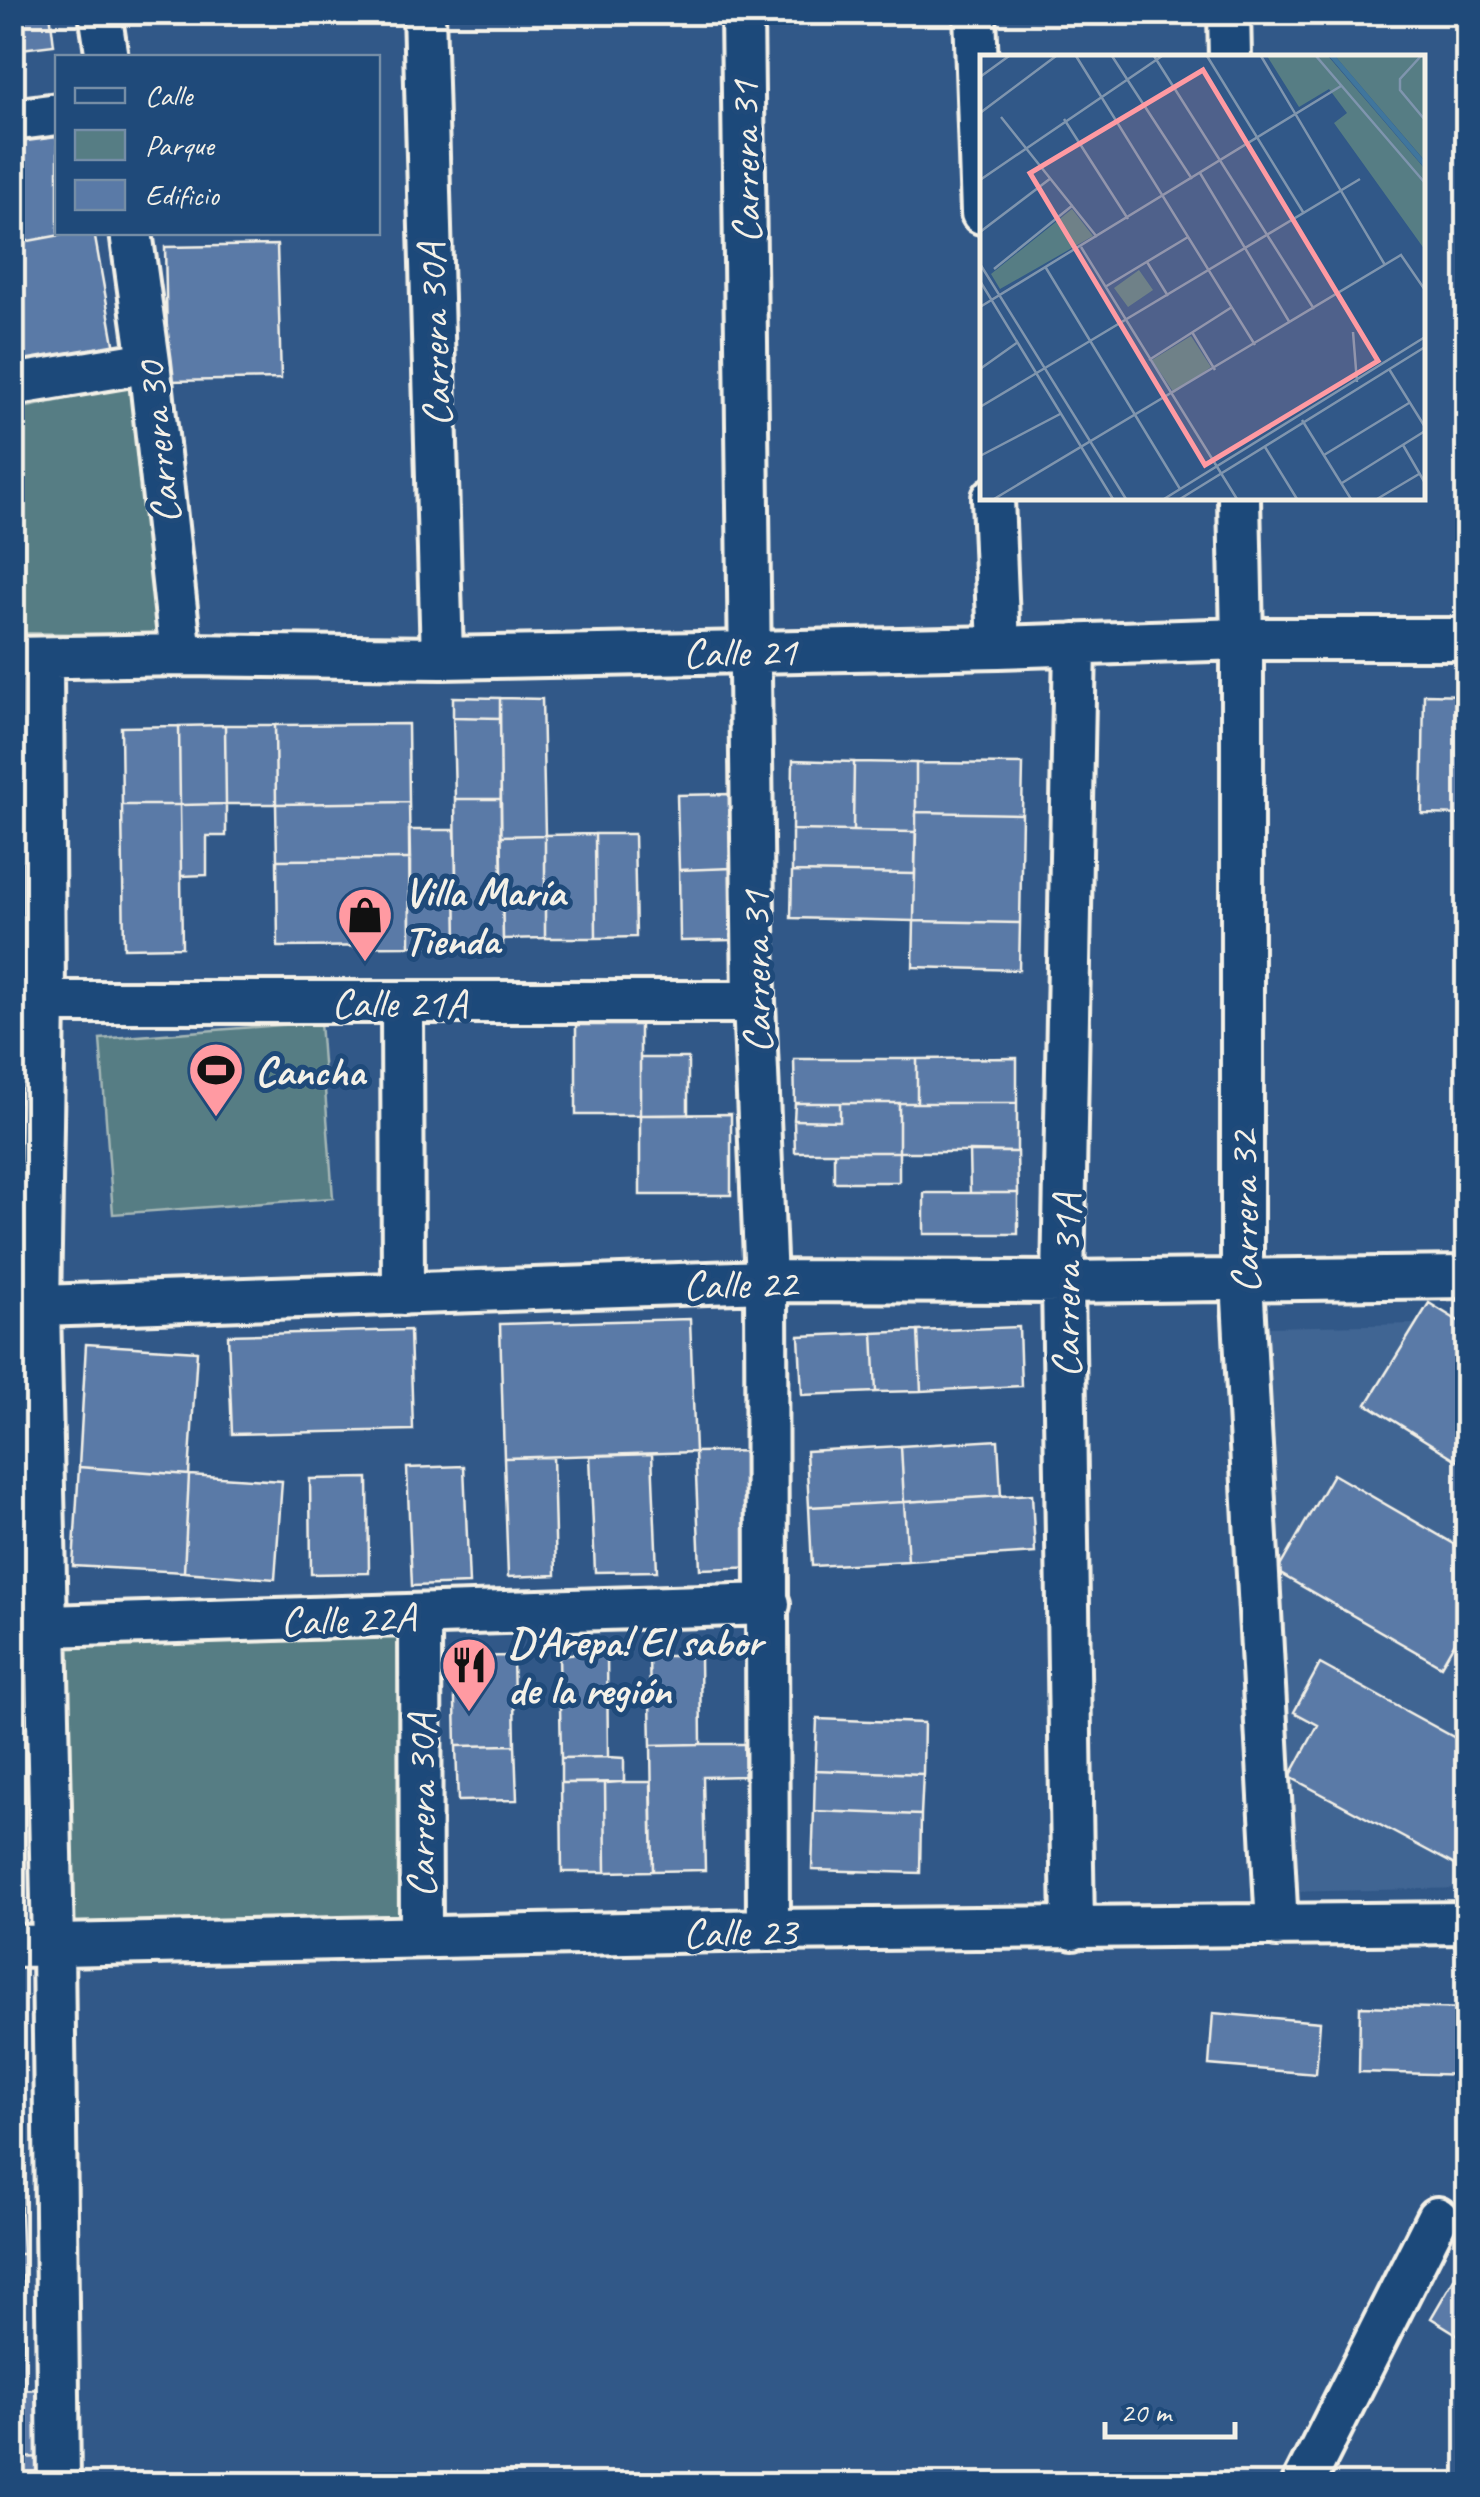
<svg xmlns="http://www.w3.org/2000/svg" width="1480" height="2497" font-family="Caveat,sans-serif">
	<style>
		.built { fill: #416593 }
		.green { fill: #567d84; stroke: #a5b7b6; stroke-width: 2.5 }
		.building { fill: #5a7aa7; stroke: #f4f1e8; stroke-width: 2.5 }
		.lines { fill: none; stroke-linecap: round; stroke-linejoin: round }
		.street-casing { stroke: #f4f1e8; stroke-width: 48 }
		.street { stroke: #1f4a7a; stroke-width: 40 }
		.labels { text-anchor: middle; stroke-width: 10; stroke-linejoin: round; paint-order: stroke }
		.street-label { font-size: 42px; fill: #f4f1e8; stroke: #1f4a7a }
		.poi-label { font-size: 42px; font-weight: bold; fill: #f4f1e8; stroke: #1f4a7a; text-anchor: start }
		.inset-river { fill: none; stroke: #40769d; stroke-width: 5 }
		.inset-road { fill: none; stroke: #7f95ae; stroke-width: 2.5 }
		.view { fill: #ff9aa2; fill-opacity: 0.15; stroke: #ff9aa2; stroke-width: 5 }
		.inset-edge { fill: none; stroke: #f4f1e8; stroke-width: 5 }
	</style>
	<rect width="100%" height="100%" fill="#315888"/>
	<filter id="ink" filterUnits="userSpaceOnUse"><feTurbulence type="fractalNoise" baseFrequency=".01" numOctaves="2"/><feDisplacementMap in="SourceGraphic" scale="20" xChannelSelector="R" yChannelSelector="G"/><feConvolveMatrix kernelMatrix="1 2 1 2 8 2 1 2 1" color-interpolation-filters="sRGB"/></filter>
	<g filter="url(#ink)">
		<path class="built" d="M1467 1323V1888L1281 1892 1267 1327Z"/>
		<path class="green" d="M130 386 162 635 13 633V410Z
			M320 1022 333 1198 113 1214 100 1039Z
			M400 1637 405 1903 398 1915 80 1928 69 1918 64 1641Z"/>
		<path class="building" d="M12 12H50L54 45 12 50Z
			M58 134V232H77L12 244V142Z
			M77 232H94L115 349 12 370V244Z
			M277 245 281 379 168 381 165 247Z
			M1424 694 1468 695V815L1422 814Z
			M453 697 500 698V718L453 717Z
			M500 698 542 699 545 835 501 836Z
			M453 717 500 718 501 799H455Z
			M408 724 409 802 276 804 275 725Z
			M225 725H275L276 804H226Z
			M225 725 226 804 180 805 179 726Z
			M179 726 180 805H122L121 727Z
			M793 760 854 762 853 831 792 830Z
			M854 762 916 763V832L853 831Z
			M916 763 1023 764 1022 814 916 812Z
			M731 794 733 868 679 870 677 795Z
			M455 799H501L503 945H457Z
			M409 802 410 859 277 860 276 804Z
			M226 804V836H207V875L181 876 180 805Z
			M122 805H180L182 947 124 948Z
			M916 812 1022 814 1020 923 914 921Z
			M409 830H455L457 945 410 946Z
			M792 830 916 832 915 874 792 872Z
			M595 834H634L636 937 596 938Z
			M595 834 596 938H545V835Z
			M545 835V938L503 939 501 836Z
			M410 859V946L278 947 277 860Z
			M733 868 734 940 680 941 679 870Z
			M792 872 915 874 914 921 791 918Z
			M914 921 1020 923 1019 970 913 967Z
			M576 1025H640V1115H576Z
			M640 1058H688V1115H640Z
			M1017 1058V1103H917V1059Z
			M794 1059H917V1103H795Z
			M795 1103H840V1121L794 1120Z
			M840 1103H899V1152H795L794 1120 840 1121Z
			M899 1103H1017V1152H899Z
			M731 1114V1195H640V1115Z
			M969 1151 1017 1152 1018 1193H970Z
			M834 1152H899V1182H834Z
			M924 1193H1018V1234H924Z
			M1429 1303 1468 1327V1467L1367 1404Z
			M690 1319 695 1452 504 1458 500 1324Z
			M1019 1327 1021 1386 921 1391 918 1331Z
			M410 1330 413 1430 232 1434 228 1335Z
			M918 1331 921 1391 876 1392 873 1333Z
			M873 1333 876 1392 802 1395 799 1336Z
			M86 1344 197 1351 189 1475 79 1467Z
			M998 1440 1001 1496 904 1502 901 1446Z
			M901 1446 904 1502 809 1507 806 1451Z
			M760 1451 763 1567 700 1569 695 1452Z
			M652 1454 657 1571 595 1572 590 1456Z
			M553 1457 556 1575 508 1577 504 1458Z
			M464 1466 469 1584 412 1586 407 1468Z
			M79 1467 189 1475 184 1572 73 1566Z
			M1333 1474 1468 1552V1619L1441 1666 1277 1572Z
			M189 1475 282 1481 275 1579 184 1572Z
			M368 1478 369 1573 311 1574 310 1479Z
			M1032 1494 1035 1553 908 1561 904 1502Z
			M904 1502 908 1561 812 1566 809 1507Z
			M559 1654H607L608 1757 561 1758Z
			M513 1656 515 1745 456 1746 454 1657Z
			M649 1656H700L701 1744 651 1745Z
			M1320 1664 1468 1745V1872L1290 1777 1318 1725 1294 1712Z
			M817 1719 924 1723 923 1774 815 1770Z
			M701 1744H744L745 1776 703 1777 705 1870 653 1871 651 1745Z
			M515 1745 517 1800 458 1801 456 1746Z
			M608 1757 624 1758V1782L561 1783V1758Z
			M815 1770 923 1774 921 1815 814 1811Z
			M624 1782H651L653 1871 606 1872 605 1783Z
			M561 1783H605L606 1872H562Z
			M814 1811 921 1815 920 1873 812 1870Z
			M1360 2006 1468 2009V2075L1359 2072Z
			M1213 2013 1320 2022 1316 2074 1209 2065Z
			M12 2023H18L20 2111H12Z
			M12 2111H20L21 2167H12Z
			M12 2167H21V2214H12Z
			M12 2214H21L23 2254H12Z
			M12 2254H23V2305H12Z
			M1455 2277 1468 2285V2341L1431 2318Z
			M12 2305H23L24 2342H12Z
			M12 2342H24L25 2390H12Z
			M48 2389 50 2457 12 2458V2390Z
			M50 2457V2484H12V2458Z"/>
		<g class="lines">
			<g class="street-casing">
				<path id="street" d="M100 12 107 58
					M424 12 442 658
					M742 12 754 1002 766 1281 768 1930
					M975 12 982 213
					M1229 12 1230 58
					M12 120 58 114
					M131 232 149 362 181 655
					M12 385 149 362
					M993 498 999 647
					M1239 498 1242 639V1280L1277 1926
					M12 658 181 655 442 658 999 647 1242 639H1468
					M42 658 44 1002 39 1307 53 1945 59 2484
					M44 1002H754
					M402 1002 403 1294
					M12 1307 766 1281 1063 1282 1468 1277
					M420 1616 421 1937
					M48 1626 769 1604
					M1073 1929 1063 1282 1075 644
					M12 1946 768 1930 1468 1923
					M1303 2484 1437 2218"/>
			</g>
			<use href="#street" class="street"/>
		</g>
	</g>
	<defs>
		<g id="shop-pin" transform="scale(2.875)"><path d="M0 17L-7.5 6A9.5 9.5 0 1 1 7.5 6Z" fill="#ff9aa2" stroke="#1f4a7a"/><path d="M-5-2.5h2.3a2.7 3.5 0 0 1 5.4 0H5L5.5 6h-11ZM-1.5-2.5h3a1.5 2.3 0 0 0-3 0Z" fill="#111"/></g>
		<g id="stadium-pin" transform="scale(2.875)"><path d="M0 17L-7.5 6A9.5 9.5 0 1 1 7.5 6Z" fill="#ff9aa2" stroke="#1f4a7a"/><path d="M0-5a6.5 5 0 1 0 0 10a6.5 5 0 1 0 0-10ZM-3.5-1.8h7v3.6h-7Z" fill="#111"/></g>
		<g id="restaurant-pin" transform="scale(2.875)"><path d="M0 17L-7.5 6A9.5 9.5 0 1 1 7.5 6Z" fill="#ff9aa2" stroke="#1f4a7a"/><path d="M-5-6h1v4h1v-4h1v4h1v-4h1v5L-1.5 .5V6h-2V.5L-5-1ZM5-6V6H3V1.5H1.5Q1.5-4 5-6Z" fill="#111"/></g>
	</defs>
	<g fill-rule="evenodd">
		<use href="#shop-pin" x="365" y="915"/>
		<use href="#stadium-pin" x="216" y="1070"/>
		<use href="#restaurant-pin" x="469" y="1665"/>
	</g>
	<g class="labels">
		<g class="street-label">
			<text transform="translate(744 162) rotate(-91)" y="15">Carrera 31</text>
			<text transform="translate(433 335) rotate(-92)" y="15">Carrera 30A</text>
			<text transform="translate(157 443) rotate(-96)" y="15">Carrera 30</text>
			<text transform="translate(740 651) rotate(-1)" y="15">Calle 21</text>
			<text transform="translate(755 972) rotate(-91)" y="15">Carrera 31</text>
			<text x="399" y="1017">Calle 21A</text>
			<text transform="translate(1243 1212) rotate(-91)" y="15">Carrera 32</text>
			<text transform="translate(740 1283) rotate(-1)" y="15">Calle 22</text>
			<text transform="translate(1065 1286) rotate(-90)" y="15">Carrera 31A</text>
			<text transform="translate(348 1618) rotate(-2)" y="15">Calle 22A</text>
			<text transform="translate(420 1806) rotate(-90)" y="15">Carrera 30A</text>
			<text transform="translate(740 1931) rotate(-1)" y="15">Calle 23</text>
		</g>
		<g class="poi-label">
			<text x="404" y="906">Villa María<tspan x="404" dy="48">Tienda</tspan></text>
			<text x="255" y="1085">Cancha</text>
			<text x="508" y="1656">D'Arepa! El sabor<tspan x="508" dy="48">de la región</tspan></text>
		</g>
	</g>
	<g transform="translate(980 55)">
		<rect width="445" height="445" fill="#315888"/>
		<path d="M287 1H348L445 114V195L354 68 367 58 349 34 319 52ZM355 1H445V106ZM92 154 113 181 20 234 11 219ZM159 215 173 235 148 252 134 233ZM211 281 231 312 194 338 172 305Z" fill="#567d84"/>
		<path class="inset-river" d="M352 1 445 110"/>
		<path class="inset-road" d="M96 1 275 290M132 1 212 124M174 1 334 254M227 1 323 157M281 1 405 210M336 1 445 128M441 1 420 24V35L445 65M0 22 29 1M0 58 76 1M21 62 117 182M84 64 148 164M220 118 310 268M0 125 182 1M0 177 71 123M101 192 257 444M167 207 188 241M0 209 146 444M66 213 200 434M14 214 93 150M0 226 133 444M125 232 208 182M0 252 361 31M212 277 235 315M373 277 377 327M169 305 252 252M0 314 38 287M409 314 445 372M0 352 380 124M322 365 371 444M423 390 445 428M285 392 317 444M344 400 429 348M0 401 82 358M362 428 445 376M14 444 421 200 445 235M184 444 445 282M200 444 445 292M397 444 439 419"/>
		<path class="view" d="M223 15 398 306 225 410 50 118Z"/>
		<rect width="445" height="445" class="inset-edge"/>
	</g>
	<rect width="1480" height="2497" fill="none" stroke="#1f4a7a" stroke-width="50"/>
	<rect x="25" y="25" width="1430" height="2447" fill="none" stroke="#f4f1e8" stroke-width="4" filter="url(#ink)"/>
	<rect x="55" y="55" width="325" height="180" fill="#1f4a7a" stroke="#748da6" stroke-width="2.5"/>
	<rect x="75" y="88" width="50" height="15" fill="#1f4a7a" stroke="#748da6" stroke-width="2.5"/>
	<text x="145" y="105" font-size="30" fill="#f4f1e8">Calle</text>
	<rect x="75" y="130" width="50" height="30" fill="#567d84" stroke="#748da6" stroke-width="2.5"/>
	<text x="145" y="155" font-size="30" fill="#f4f1e8">Parque</text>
	<rect x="75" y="180" width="50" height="30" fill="#5a7aa7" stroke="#748da6" stroke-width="2.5"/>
	<text x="145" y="205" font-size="30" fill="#f4f1e8">Edificio</text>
	<path d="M1105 2422v15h130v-15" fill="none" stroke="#f4f1e8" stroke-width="5"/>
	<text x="1120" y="2422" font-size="30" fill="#f4f1e8" stroke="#1f4a7a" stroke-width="8" paint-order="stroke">20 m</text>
</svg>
